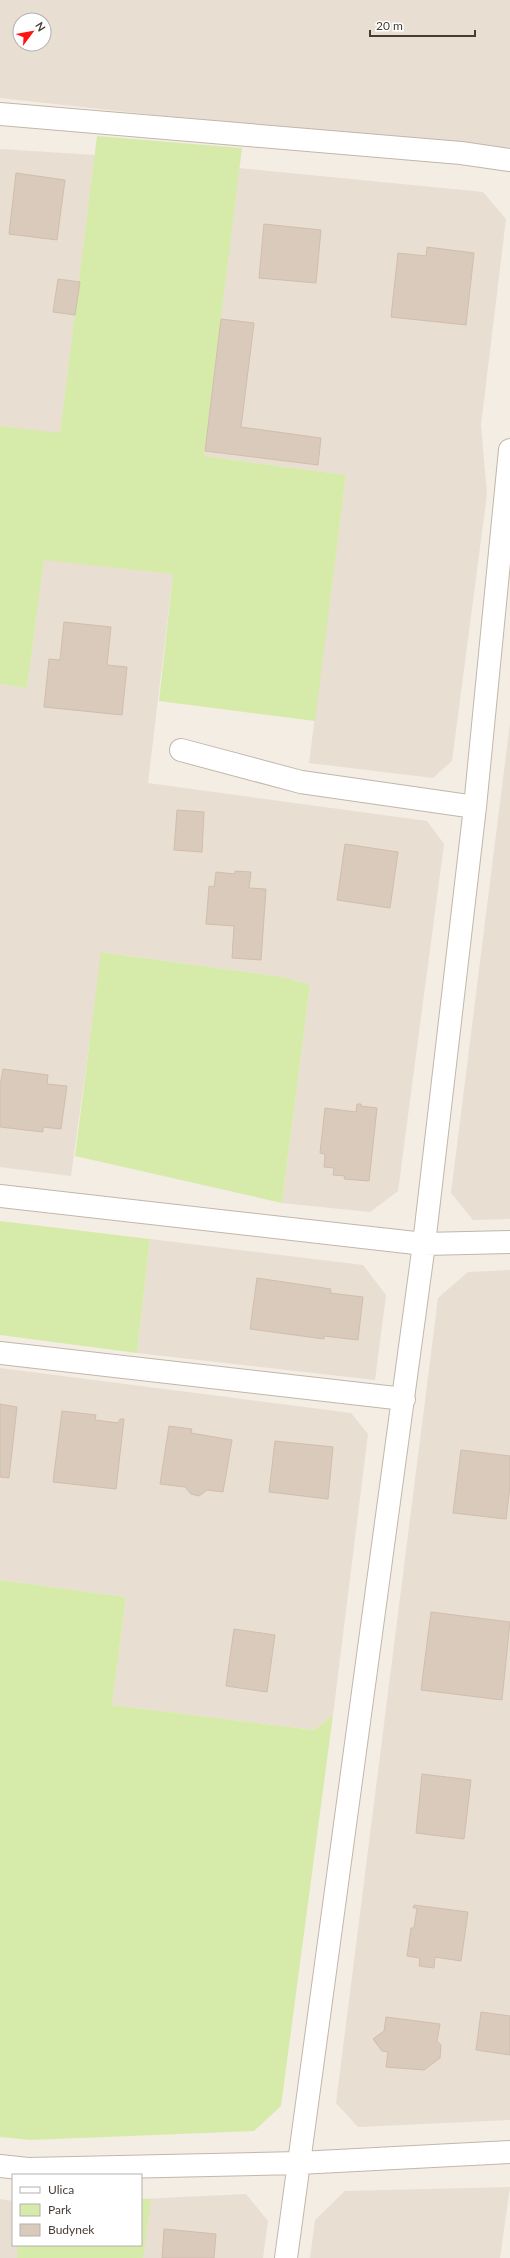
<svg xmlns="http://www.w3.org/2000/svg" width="510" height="2258" font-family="Lato,sans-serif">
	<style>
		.residential { fill: #e8ded2; fill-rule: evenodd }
		.green { fill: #d6ebaa }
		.building { fill: #d9cabc; stroke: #d1beac }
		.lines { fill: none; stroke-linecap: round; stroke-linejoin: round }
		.minor-casing { stroke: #c2b6a9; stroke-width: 24 }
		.minor { stroke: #fff; stroke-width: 22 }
	</style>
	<rect width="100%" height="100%" fill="#f3ede4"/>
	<path class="residential" d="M0 0H510V150L191 119 0 98ZM20 20H44V44H20Z
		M0 149 95 155 60 434 0 426Z
		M239 168 483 192 506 219 481 425 487 494 452 761 433 778 309 763 346 475 204 456Z
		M44 559 173 574 148 783 427 821 444 844 398 1191 370 1212 282 1203 310 985 283 977 102 952 71 1176 0 1167V684L27 687Z
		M510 723V1219L473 1220 451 1193Z
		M150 1239 363 1265 386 1295 375 1380 137 1353Z
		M510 1270V2120L358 2127 336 2103 438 1298 468 1272Z
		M0 1368 351 1413 368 1434 333 1715 314 1730 112 1705 126 1597 0 1580Z
		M510 2187 500 2258H310L315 2220 345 2191Z
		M246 2194 268 2221 263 2258H0V2199L13 2201V2245H141V2199Z"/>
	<path class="green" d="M97 136 242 148 204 456 346 475 315 721 159 701 173 574 44 560 27 688 0 684V426L60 433Z
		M101 952 283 977 310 985 282 1203 75 1156Z
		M0 1221 150 1239 137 1353 0 1335Z
		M0 1580 126 1597 112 1705 314 1730 333 1715 281 2106 254 2131 31 2140 0 2137Z
		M141 2199H151L143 2258H17L18 2245H141Z"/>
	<path class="building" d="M16 173 65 180 57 240 9 234Z
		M264 224 321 230 316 283 259 278Z
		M427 247 474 253 466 325 391 317 398 253 426 256Z
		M58 279 80 282 75 315 53 312Z
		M221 319 254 323 241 427 321 438 318 465 205 451Z
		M64 622 111 627 107 665 127 667 122 715 44 707 49 659 60 660Z
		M177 810 204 812 202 852 174 850Z
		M345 844 398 852 390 908 337 900Z
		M235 871 251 872 249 888 266 889 261 960 232 958 234 926 206 924 209 886 214 887 216 872 235 874Z
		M3 1069 48 1075 47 1084 67 1086 61 1129 43 1127V1132L0 1127V1086Z
		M357 1104H361V1106L377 1108 369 1181 344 1179 345 1176 333 1175 334 1168 324 1167 325 1154 320 1153 325 1108 356 1112Z
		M257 1278 331 1289 330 1293 363 1297 358 1340 324 1336V1339L250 1329Z
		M0 1404 17 1407 9 1478 0 1477Z
		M62 1411 96 1415 95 1420 118 1423 120 1419H124L116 1489 53 1482Z
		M169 1426 192 1429 191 1433 232 1440 223 1492 207 1490 199 1496 191 1494 185 1487 160 1484Z
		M275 1441 333 1447 328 1499 269 1492Z
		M461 1450 510 1456V1487L506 1519 453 1513Z
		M431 1612 510 1622 502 1700 421 1690Z
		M234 1629 275 1635 267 1692 226 1686Z
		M422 1774 471 1780 464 1839 416 1833Z
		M414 1905 468 1912 461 1961 435 1957 434 1968 419 1966 420 1958 407 1956 411 1928H414L417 1908H413Z
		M481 2012 510 2016V2055L476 2050Z
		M386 2017 440 2024 437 2041 441 2045 440 2058 424 2070 386 2067 388 2052 382 2051 373 2039 384 2031Z
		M164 2229 216 2234 214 2258H162Z"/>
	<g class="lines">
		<g class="minor-casing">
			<path id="minor" d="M0 114 461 153 510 160
				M510 450 475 807 424 1244 510 1242
				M181 750 301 782 475 807
				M0 1196 424 1244 286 2258
				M0 1353 404 1399
				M0 2166 28 2169 299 2163 510 2152"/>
		</g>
		<use href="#minor" class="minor"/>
	</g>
	<rect x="12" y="2174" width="130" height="72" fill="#ffffff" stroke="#b5b1ae"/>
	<rect x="20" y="2187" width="20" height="6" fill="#ffffff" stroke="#b5b1ae"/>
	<text x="48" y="2194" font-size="12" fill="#463c34">Ulica</text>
	<rect x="20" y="2204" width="20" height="12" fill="#d6ebaa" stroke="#b5b1ae"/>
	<text x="48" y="2214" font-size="12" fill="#463c34">Park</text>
	<rect x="20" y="2224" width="20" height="12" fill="#d9cabc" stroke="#b5b1ae"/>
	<text x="48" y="2234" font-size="12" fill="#463c34">Budynek</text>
	<g transform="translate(32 32) rotate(58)"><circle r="19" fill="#ffffff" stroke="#b5b1ae"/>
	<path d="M0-3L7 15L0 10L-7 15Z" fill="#ff1510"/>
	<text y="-6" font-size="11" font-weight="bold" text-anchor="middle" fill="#463c34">N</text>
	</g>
	<path d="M370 30v6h105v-6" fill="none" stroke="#463c34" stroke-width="2"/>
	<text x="376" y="30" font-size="12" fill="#463c34" stroke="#ffffff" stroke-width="3" paint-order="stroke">20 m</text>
</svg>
